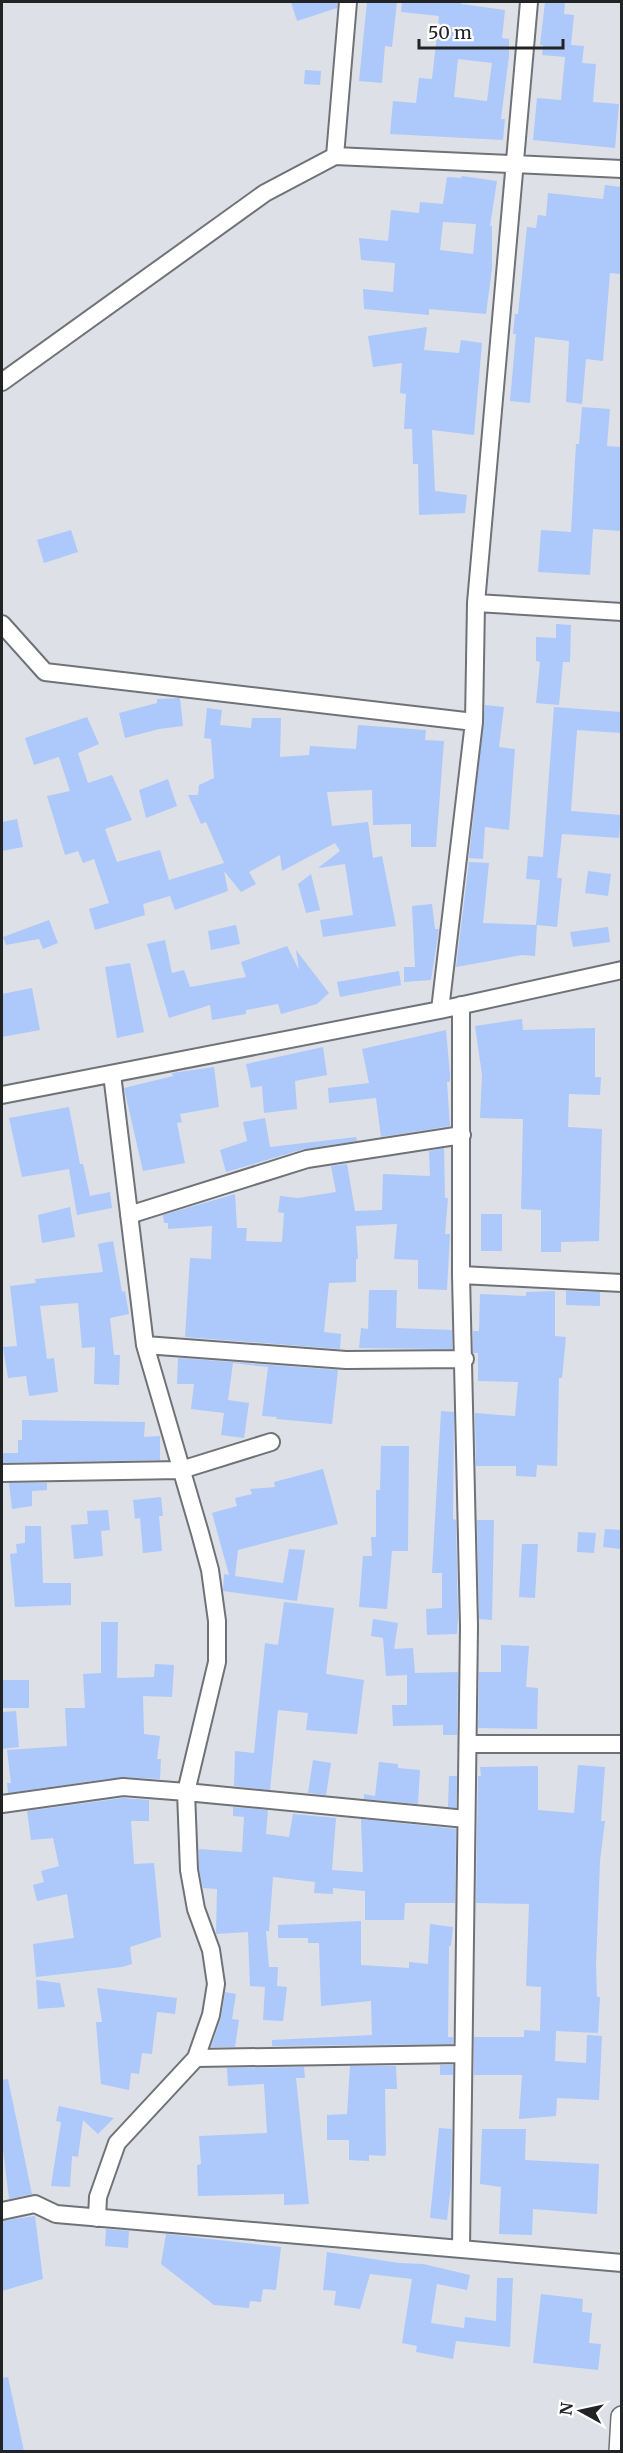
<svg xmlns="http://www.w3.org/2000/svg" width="623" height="2453" font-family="Merriweather,serif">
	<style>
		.building { fill: #adc8fb; fill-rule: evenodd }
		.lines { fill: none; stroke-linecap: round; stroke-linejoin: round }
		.minor-casing { stroke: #6f7277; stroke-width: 20 }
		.tertiary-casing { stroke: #6f7277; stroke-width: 24 }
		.minor { stroke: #fff; stroke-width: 16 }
		.tertiary { stroke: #fff; stroke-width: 21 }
	</style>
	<rect width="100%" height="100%" fill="#dde0e6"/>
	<path class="building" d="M291 2H338L337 8 297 21Z
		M367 2H397L392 47 385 46 382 83 359 81Z
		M402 2H461V4L505 10 502 38 509 39V56L501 119H505L503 140 390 134 393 101 416 103 419 78 432 79 439 16 401 12ZM458 59 492 63 487 101 454 97Z
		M545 2H565L564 14 574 15 571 45 584 46 582 63 596 64 593 102 619 104 615 148 533 140 537 98 561 100 565 57 542 55 543 45H540Z
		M305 70 321 71 320 85 304 84Z
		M462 176 497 181 490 226H492V268L486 314 429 309V315L364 309 363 289 393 292 395 263 361 260 359 238 388 241 391 210 419 213 420 202 443 204 447 177 461 178ZM443 222 476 224 473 254 440 250Z
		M605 185 621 187V261L620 274 610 273 603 361 586 359 582 404 566 402 569 341 535 337 530 403 510 401 516 334H513L515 314H518L527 227 536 228 538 215 546 216 548 193 603 199Z
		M427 327 424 350 459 353 461 340 482 343 474 435 432 430 435 491 467 495 465 513 419 515 418 464H413L412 429H404L406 394 400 393 402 363 373 367 368 336Z
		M582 407 610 409 607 446 621 447V531L593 529 590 575 538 572 541 530 571 532 576 444H579Z
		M71 530 78 552 44 563 37 540Z
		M556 624 571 625 570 662H563L559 705 536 703 540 662 536 661V637L556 638Z
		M180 698 183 726 159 729 125 738 119 713 157 703V699Z
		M485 705 504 707 499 747 515 749 509 830 485 827 483 859 469 858Z
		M554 707 621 712V733L577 730 571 811 621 815 619 838 562 834 557 878H562L557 927 537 925 535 956 522 955 456 967 469 862 489 863 483 923 536 925 540 880 526 879 528 856 543 857Z
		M207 708 222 710 220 725 251 728 252 718H281L280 757 309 755 310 746 356 749 358 725 426 730 425 740 444 741 436 847H411V824L373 825 372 790 327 792 332 826 368 822 373 858 382 856 396 926 323 937 320 920 353 915 345 864 318 868 340 851 335 843 282 871 280 855 249 872 256 884 241 892 224 871 228 891 175 910 170 896 143 904 145 915 95 930 89 909 109 903 94 859 83 863 78 851 65 855 47 796 70 791 59 757 34 765 25 738 87 717 99 744 78 753 88 783 112 775 132 820 105 829 117 862 160 850 169 880 224 863 206 822 201 824 188 795H198L199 785 214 778 211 739 204 738Z
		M168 779 177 806 146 818 139 790Z
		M17 819 23 847 2 851V822Z
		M588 871 611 874 608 896 585 893Z
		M311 874 320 910 306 913 298 884Z
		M432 904 435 929H439L431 980 404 982V967H415L412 906Z
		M49 920 58 943 43 949 39 939 6 945 3 937Z
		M236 925 240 944 211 950 208 931Z
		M608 927 610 942 573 947 570 932Z
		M165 940 172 973 184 970 190 987 246 977 241 962 287 946 299 970 296 950 329 993 317 1004 281 1014 278 1004 246 1010V1014L212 1020 210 1005 169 1018 147 944Z
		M130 963 144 1032 117 1038 105 967Z
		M399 971 401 985 340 997 337 982Z
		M32 988 40 1030 2 1037V994Z
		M522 1019 523 1030 595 1028V1077H601L600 1095 569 1094 568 1127 602 1129 599 1241 561 1242V1252H541V1210L521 1209 523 1119 480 1118 482 1075 475 1026Z
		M446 1030 450 1075V1082H447L450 1126 381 1137 376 1098 329 1103 328 1088 369 1083 362 1049Z
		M323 1047 327 1075 295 1081 297 1109 264 1113 262 1086 251 1088 246 1064Z
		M214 1067 219 1107 180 1114 182 1122 177 1123 185 1163 143 1171 124 1088 173 1076 172 1073Z
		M69 1107 80 1164H83L90 1196 110 1192 112 1208 77 1215 69 1169 22 1177 9 1118Z
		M265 1118 270 1147 356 1137 357 1141 304 1149 226 1172 220 1150 247 1141 243 1122Z
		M444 1148 445 1198H448L445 1234H450L447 1290 418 1289V1260L394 1259 397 1224 356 1226 358 1259H356V1282L329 1283 324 1332 341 1334 340 1349 185 1337 190 1258 211 1259 212 1226 168 1229V1223H164L163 1215 235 1194 237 1228H247L246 1241 282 1242 284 1213 278 1212 280 1196 298 1198 336 1192 331 1166 347 1164 355 1211 382 1210 383 1174 430 1176 429 1151Z
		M70 1207 75 1237 42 1243 38 1215Z
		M481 1214H502V1251H481Z
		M113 1241 122 1292 125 1291 129 1314 110 1318 114 1355H120L119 1385 94 1384 95 1347 82 1348 78 1303 40 1306 47 1359 54 1358 58 1392 29 1396 26 1376 8 1378 3 1347 17 1346 10 1286 36 1283 35 1279 103 1272 98 1244Z
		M369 1290H397L396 1328 452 1330V1349L359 1348 361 1328 368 1329Z
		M555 1291V1336L566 1337 562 1378H559L557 1466 537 1465 536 1477 516 1476V1466H476L475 1413 515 1416 518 1382 478 1381V1353H473V1331H479L480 1294 526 1296V1292Z
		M566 1291 600 1292V1306L566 1305Z
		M178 1358 338 1370 332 1424 276 1419 277 1417 262 1416 268 1367 233 1363 228 1400 249 1403 244 1438 221 1435 224 1413 191 1409 194 1384H177Z
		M441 1411 454 1412 453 1519 456 1520 458 1618 457 1634 427 1635 426 1609 442 1608V1573H432Z
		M22 1420 145 1422 144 1437 160 1436V1460L2 1463V1453H18V1440H22Z
		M381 1446H409L408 1551H392L387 1609 359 1607 363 1556H372L371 1537H376V1490H380Z
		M323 1469 338 1524 238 1550 235 1576 283 1583 289 1549 305 1550 297 1601 223 1591 224 1574 229 1575 212 1513 237 1506 235 1498 252 1494 250 1489 275 1487 274 1482Z
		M9 1483H47V1490L32 1491V1506L12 1509Z
		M161 1497 163 1516H159L162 1551 143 1553 140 1518 135 1519 133 1500Z
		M108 1510 110 1530 101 1531 103 1556 74 1559 71 1525 88 1524 87 1511Z
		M477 1520H494L492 1620 479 1619Z
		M25 1526H41L43 1583H71V1605L15 1607 10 1554 17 1553 16 1544 25 1543Z
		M605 1529 621 1530V1549L603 1547Z
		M578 1532 596 1533 594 1553 577 1552Z
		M522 1544H538L535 1598 519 1597Z
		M284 1602 334 1608 326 1674 364 1680 357 1734 306 1730 308 1713 278 1710 270 1790 234 1786 235 1751 254 1753 265 1643 278 1645Z
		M373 1619 398 1623 394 1649 413 1648 415 1673 458 1672 457 1735H443V1725L393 1726 392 1705H407V1675L386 1676 383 1638 371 1636Z
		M101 1622H118L117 1678 154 1677 155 1664 174 1665 172 1697 143 1696 144 1734 160 1736 157 1759H161L160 1779 122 1777 8 1793 7 1783H11L7 1750 67 1746 65 1708H85L83 1674 101 1673Z
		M501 1645 529 1646 526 1687 538 1688 537 1729 478 1728 479 1672H501Z
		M3 1680H29V1708H3Z
		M16 1711 19 1747 2 1749V1712Z
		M313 1760 331 1763 326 1795 308 1793Z
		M379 1762 398 1764V1768L420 1770 418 1804 364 1799V1794L375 1796Z
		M578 1765 605 1767 601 1821H605L600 1861 596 1965 597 1997H600L598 2033 556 2031 555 2061 586 2063 587 2035 602 2036 599 2100 557 2098 556 2116 519 2119 522 2075H474V2037H524V2030L540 2031 541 1987 526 1986 529 1904 476 1903 478 1776H481L480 1767 538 1766V1810L574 1813Z
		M449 1776H457L456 1808 448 1807Z
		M123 1798 149 1800V1821H131L134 1864 154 1863 161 1937 130 1947 132 1964 122 1967 36 1977 33 1944 74 1938 67 1894 37 1901 33 1885 44 1882 41 1871 59 1866 53 1838 31 1840 27 1811Z
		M233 1807 268 1810 266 1834 289 1837 293 1814 336 1818 332 1870 363 1872 361 1819 456 1829 455 1903H405L404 1920H365V1891L333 1888V1894L314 1893 315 1882 273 1877 269 1931H266L269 1967H278L277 1986 287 1987 283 2021 263 2020 265 1987 250 1986 248 1932 216 1934 217 1889 203 1888 199 1869V1849L242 1852 244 1817 233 1816Z
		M361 1921V1965L409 1968V1962L428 1964 430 1924 453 1927 451 1946H449L448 2037H453V2044L272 2046V2040L372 2035 371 2001 321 2006 319 1943H308V1938H278V1925Z
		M36 1980 60 1983 65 2007 38 2009Z
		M97 1988 177 1998 175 2014 157 2012 152 2054 142 2053 139 2074 131 2073 129 2090 101 2084 96 2022H102Z
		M225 1992 236 1994 232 2019 239 2020 235 2047H211L221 2018Z
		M440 2065H453V2075H440Z
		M350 2066H396L397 2089H385L386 2153 385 2156 369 2155V2161L349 2160V2140H327V2115L347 2114Z
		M304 2067 305 2078H296L309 2204 284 2205V2194L198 2196 197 2165 201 2164 199 2136 267 2133 264 2084 228 2086 227 2068Z
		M8 2079 32 2194 9 2199 2 2141V2080Z
		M59 2106 114 2118 98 2134 83 2120 78 2157 72 2156 70 2187 51 2186 61 2122 56 2121Z
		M439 2128 452 2129 451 2186 447 2220 430 2218Z
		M482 2129H526L525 2160 599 2164 597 2214 533 2209 532 2235 499 2234 501 2187 480 2184Z
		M35 2216 43 2279 2 2291V2221Z
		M106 2229 129 2231 128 2248 105 2246Z
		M166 2234 281 2247 276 2290 263 2289 261 2302 250 2301 249 2308 214 2305 161 2264Z
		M327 2252 399 2263 423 2264 470 2275 467 2290 437 2284 431 2323 464 2328 465 2317 496 2321 497 2278H513L510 2347 456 2341 453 2359 416 2352 417 2346 402 2343 412 2279 370 2274 360 2309 334 2305 336 2291 323 2290Z
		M541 2294 583 2299 582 2312 592 2313 589 2343 601 2344 598 2370 533 2363Z
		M8 2377 24 2451H2V2378Z"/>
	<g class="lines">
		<g class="minor-casing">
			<path id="minor" d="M335 156 348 2
				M2 382 265 193 335 156 622 169
				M476 603 622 612
				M2 624 45 672 474 722
				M461 1005V1275L469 1626 461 2249
				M440 1010 474 722 476 603 529 2
				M112 1074 145 1345 200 1533 210 1570 217 1621V1662L186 1792 466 1819
				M2 1095 440 1010 622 970
				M129 1215 307 1159 462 1135
				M461 1275 622 1283
				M145 1345 346 1360 465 1359
				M2 1473 181 1470 271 1442
				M468 1744H622
				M2 1804 123 1787 186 1792 189 1870 196 1909 211 1950 216 1984 211 2015 196 2058 117 2143 98 2197 97 2218
				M196 2058 463 2054
				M2 2211 35 2204 56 2214 622 2263"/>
		</g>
		<g class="tertiary-casing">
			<path id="tertiary" d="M620 2452 622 2417"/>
		</g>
		<use href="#minor" class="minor"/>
		<use href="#tertiary" class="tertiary"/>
	</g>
	<rect width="623" height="2453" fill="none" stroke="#222325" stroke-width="6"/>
	<g transform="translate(581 2411) rotate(278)" stroke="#ffffff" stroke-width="4.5" paint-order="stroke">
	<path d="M0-4.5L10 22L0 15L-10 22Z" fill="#222325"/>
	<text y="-9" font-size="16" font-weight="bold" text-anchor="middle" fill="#222325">N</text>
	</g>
	<path d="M419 39v9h144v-9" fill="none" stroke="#222325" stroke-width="3"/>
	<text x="428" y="39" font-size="18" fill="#222325" stroke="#ffffff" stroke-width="4.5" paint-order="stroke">50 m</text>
</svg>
